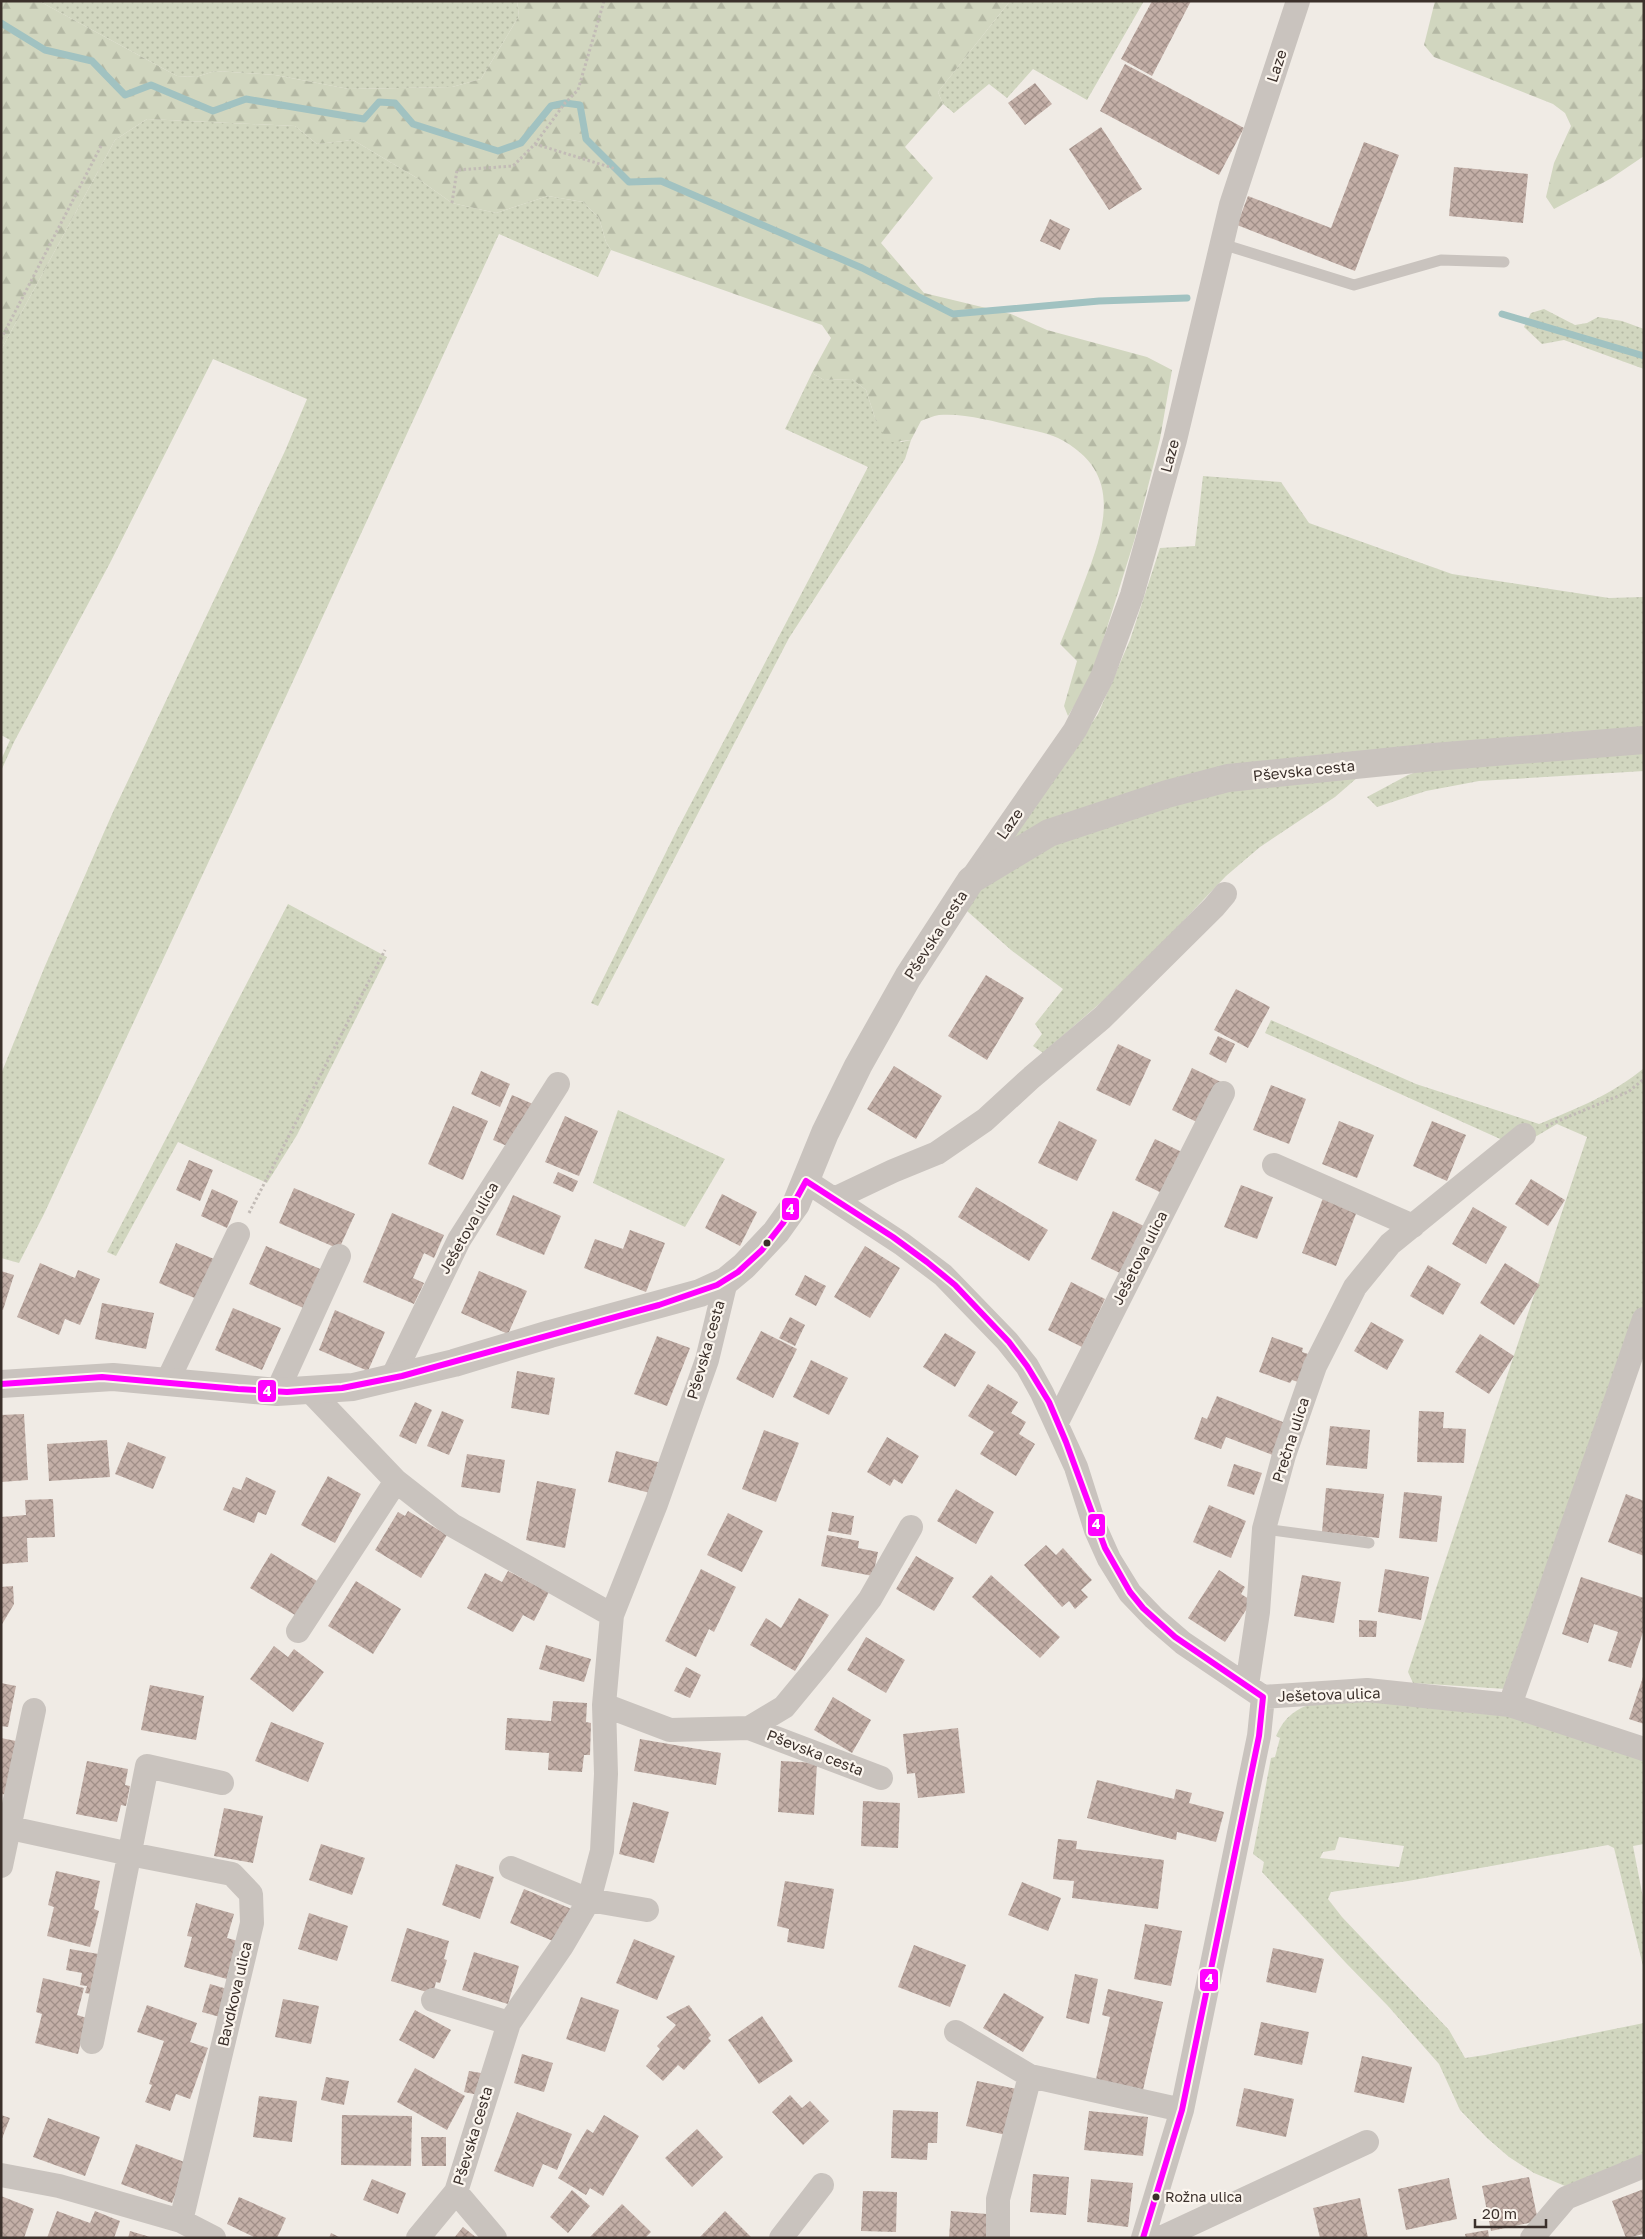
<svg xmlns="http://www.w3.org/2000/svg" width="1645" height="2239" font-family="'Golos Text',sans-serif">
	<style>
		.grass { fill: url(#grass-dots); fill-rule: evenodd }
		.forest { fill: url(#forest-firs) }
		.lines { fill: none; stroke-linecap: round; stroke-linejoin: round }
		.stream { stroke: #a1c2c1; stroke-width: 7 }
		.building { fill: url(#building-cross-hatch) }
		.path { stroke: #c2bbb6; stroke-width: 3; stroke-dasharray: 2.5 2.5; stroke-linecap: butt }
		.service { stroke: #c9c3be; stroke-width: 11 }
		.minor { stroke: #c9c3be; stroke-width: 24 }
		.tertiary { stroke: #c9c3be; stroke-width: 28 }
		.bus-1-casing { stroke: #fbf5ee; stroke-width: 10 }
		.bus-1 { stroke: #f0f; stroke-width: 6 }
		.bus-dot { fill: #3b302b; stroke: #fbf5ee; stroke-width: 2 }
		.labels { text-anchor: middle; stroke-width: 4.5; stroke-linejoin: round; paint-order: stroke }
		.bus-label { font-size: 14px; fill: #3b302b; stroke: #fbf5ee; text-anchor: start }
		.street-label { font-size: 15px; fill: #3b302b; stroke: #fbf5ee }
		.line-badge { stroke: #fbf5ee; stroke-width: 2 }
		.badge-label { font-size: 14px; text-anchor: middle; font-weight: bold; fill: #fff }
	</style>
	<defs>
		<pattern id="grass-dots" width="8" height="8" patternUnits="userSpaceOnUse" patternTransform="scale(1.25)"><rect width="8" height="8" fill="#d1d6bf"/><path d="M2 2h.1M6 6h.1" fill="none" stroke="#b4b8a4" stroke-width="1.8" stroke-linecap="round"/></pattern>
		<pattern id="forest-firs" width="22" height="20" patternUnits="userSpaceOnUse" patternTransform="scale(1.25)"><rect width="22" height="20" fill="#d1d6bf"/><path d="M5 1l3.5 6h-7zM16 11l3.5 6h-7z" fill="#b4b8a4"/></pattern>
		<pattern id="building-cross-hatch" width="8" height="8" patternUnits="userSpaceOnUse" patternTransform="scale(1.25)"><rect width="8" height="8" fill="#c3afa7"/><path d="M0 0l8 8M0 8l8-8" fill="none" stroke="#a08f88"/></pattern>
	</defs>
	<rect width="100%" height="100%" fill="#f0ebe5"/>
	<path class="grass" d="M39 1H517L519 16 481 79 452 87 349 89 275 75 215 71 196 77 177 76Z
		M1010 1H1144L1087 100 1033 69 1007 98 989 84 954 113 943 104 938 92Z
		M147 119 295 126 317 144 353 140 417 178 452 203 496 213 548 196 583 202 599 218 606 242 611 250 598 277 499 234 288 692 44 1214 19 1263 1 1258V1074L45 966 113 812 285 451 307 399 213 359 110 563 14 742 1 771V760L10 740 1 735V350L115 140Z
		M1544 309 1575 325 1587 323 1598 317 1622 321 1644 329V369L1564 340 1542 344 1524 327 1531 313Z
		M812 373 824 380 852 379 866 390 876 421 901 442 911 440 905 459 789 638 598 1006 591 1003 677 830 868 467 785 429Z
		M1203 476 1281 482 1309 523 1452 574 1609 598 1644 597V728L1373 764 1335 797 1260 847 1226 876 1129 978 1043 1053 1033 1046 1042 1034 1035 1024 1063 989 1011 950 967 911 971 899 1098 714 1130 640 1160 548 1195 546Z
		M1644 750V771L1479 781 1426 791 1377 807 1367 797 1408 775 1432 767Z
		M288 904 387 957 297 1135 267 1183 178 1142 116 1256 107 1252Z
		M1271 1020 1416 1084 1539 1124C1576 1109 1613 1094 1644 1068V1305L1506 1689 1413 1683 1408 1672 1587 1137 1557 1124 1518 1147 1265 1033Z
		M618 1110 725 1159 685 1227 593 1183Z
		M1365 1697 1484 1709 1644 1757V1844L1633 1846 1644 1903V1970L1614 1848 1608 1845 1408 1881 1331 1892 1328 1899 1342 1917 1449 2030 1465 2058 1485 2055 1644 2023V2155L1565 2186 1534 2173 1509 2157 1487 2138 1460 2110 1439 2064 1388 2006 1346 1963 1262 1872 1264 1862 1253 1854 1271 1758 1275 1757 1280 1738 1276 1736C1293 1697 1327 1702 1365 1697ZM1339 1837 1404 1846 1399 1867 1320 1858 1323 1852 1335 1850Z"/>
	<path class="forest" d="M1 1H39L177 76 196 77 215 71 275 75 349 89 452 87 481 79 519 16 517 1H1010L938 92 943 104 905 147 933 178 881 243 924 293 1011 314 1047 330 1147 357 1172 370 1160 439 1135 538 1091 679 1068 716 1064 706 1077 661 1060 644C1069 622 1077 601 1085 580 1106 525 1123 471 1058 438 1045 432 1031 430 1018 427 992 421 965 413 939 415 933 416 926 419 921 421L911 440 892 442 887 440 876 421 866 390 852 379 824 380 812 373 831 338 822 325 611 250 606 242 599 218 583 202 548 196 496 213 452 203 417 178 353 140 317 144 295 126 147 119 115 140 1 350Z
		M1435 1H1644V156L1610 179 1554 209 1546 197 1554 163 1571 126 1565 113 1553 104 1434 57 1424 45Z"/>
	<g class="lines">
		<path class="stream" d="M1 23 45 50 92 61 125 95 151 85 213 111 246 99 364 119 379 102 395 103 413 124 498 151 521 143 551 106 565 103 580 105 586 139 629 182 661 181 862 268 953 314 1099 301 1187 298
			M1502 314 1644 356"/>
	</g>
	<path class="building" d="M1152 1H1191L1152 76 1121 59Z
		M1125 64 1244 128 1219 175 1100 111Z
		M1035 83 1052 104 1025 125 1008 103Z
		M1101 127 1142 189 1109 210 1069 149Z
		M1364 142 1399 155 1355 271 1237 225 1248 196 1331 228Z
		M1454 167 1528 174 1523 223 1449 216Z
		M1050 219 1070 229 1060 250 1040 241Z
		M986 975 1024 998 987 1060 948 1036Z
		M1236 989 1270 1007 1248 1048 1214 1030Z
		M1218 1036 1235 1044 1226 1063 1209 1054Z
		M1118 1044 1151 1060 1130 1106 1096 1090Z
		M894 1066 942 1096 916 1139 867 1109Z
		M1192 1068 1225 1084 1205 1126 1172 1110Z
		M481 1071 510 1084 500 1107 471 1094Z
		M1271 1085 1306 1099 1289 1144 1253 1130Z
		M512 1095 533 1104 514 1149 493 1140Z
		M453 1106 488 1121 463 1180 428 1164Z
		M565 1116 598 1131 579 1176 545 1162Z
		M1059 1121 1097 1140 1077 1181 1038 1163Z
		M1339 1121 1374 1135 1357 1178 1322 1164Z
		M1432 1121 1466 1135 1447 1181 1413 1166Z
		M1155 1139 1188 1155 1168 1196 1135 1180Z
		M189 1160 213 1170 200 1201 176 1190Z
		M558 1172 578 1181 573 1192 553 1183Z
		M1531 1179 1565 1200 1548 1226 1515 1204Z
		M1241 1185 1273 1197 1257 1239 1224 1227Z
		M976 1187 1048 1230 1029 1261 958 1217Z
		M294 1188 355 1214 339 1249 279 1223Z
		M212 1189 238 1201 227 1228 201 1216Z
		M722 1194 757 1212 740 1246 705 1228Z
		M513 1195 561 1216 544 1255 496 1235Z
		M1323 1198 1357 1211 1336 1266 1302 1253Z
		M1473 1207 1507 1227 1486 1264 1452 1244Z
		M1113 1211 1148 1228 1124 1275 1091 1259Z
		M392 1213 444 1235 434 1258 424 1253 413 1278 424 1283 414 1304 363 1282Z
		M630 1230 665 1243 646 1292 584 1268 595 1239 623 1249Z
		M176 1243 214 1259 197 1299 159 1283Z
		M266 1246 325 1271 308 1310 249 1284Z
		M865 1246 900 1268 870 1318 834 1297Z
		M40 1263 75 1278 78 1270 100 1279 80 1325 65 1319 59 1335 17 1317Z
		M1505 1263 1540 1285 1514 1325 1480 1303Z
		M1428 1265 1461 1284 1443 1315 1410 1296Z
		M1 1271 14 1275 3 1310 1 1309Z
		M479 1271 527 1291 508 1334 461 1313Z
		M805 1275 826 1286 816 1306 795 1295Z
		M1071 1282 1105 1299 1082 1347 1048 1330Z
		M102 1303 154 1313 146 1349 95 1339Z
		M233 1308 281 1328 262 1370 215 1350Z
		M335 1310 385 1332 368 1371 319 1350Z
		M790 1317 805 1325 795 1346 779 1338Z
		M1371 1322 1404 1340 1387 1370 1354 1351Z
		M761 1331 797 1349 773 1398 736 1379Z
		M945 1333 976 1352 955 1387 923 1367Z
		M1480 1334 1514 1356 1489 1394 1455 1372Z
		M657 1336 690 1348 667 1406 634 1394Z
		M1272 1337 1303 1348 1302 1352 1308 1354 1298 1382 1292 1380 1290 1383 1259 1372Z
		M811 1360 848 1378 829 1415 793 1397Z
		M517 1371 555 1378 549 1415 511 1408Z
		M988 1384 1018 1402 1011 1413 1026 1422 1019 1434 1035 1444 1016 1476 980 1454 994 1432 968 1416Z
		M1217 1396 1288 1424 1275 1456 1226 1437 1221 1449 1194 1439 1202 1417 1207 1419Z
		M415 1402 432 1410 416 1444 399 1436Z
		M442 1411 464 1420 449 1455 427 1446Z
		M1419 1411 1444 1412 1443 1428 1466 1429 1464 1463 1417 1462Z
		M24 1414 28 1480 1 1482V1415Z
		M1330 1426 1370 1430 1367 1469 1326 1465Z
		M764 1430 799 1443 776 1502 742 1489Z
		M887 1437 919 1456 902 1484 894 1479 890 1486 867 1472Z
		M107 1440 110 1477 49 1481 47 1444Z
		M128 1442 166 1457 153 1489 115 1474Z
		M616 1451 658 1462 650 1493 608 1482Z
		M467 1454 505 1460 500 1493 461 1487Z
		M1234 1464 1262 1473 1254 1495 1227 1486Z
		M328 1476 361 1494 335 1543 301 1525Z
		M246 1477 276 1491 266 1515 258 1512 254 1523 223 1510 233 1487 241 1490Z
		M537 1481 576 1489 565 1548 526 1540Z
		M1326 1488 1384 1494 1379 1538 1322 1532Z
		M956 1489 994 1512 976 1544 937 1521Z
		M1404 1492 1442 1496 1437 1542 1399 1538Z
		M1626 1494 1644 1501V1556L1608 1542Z
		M53 1499 55 1537 27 1538 28 1562 1 1564V1517L26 1515 25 1500Z
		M1209 1505 1246 1521 1231 1558 1193 1542Z
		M408 1511 447 1535 421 1578 375 1550 398 1512 405 1516Z
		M832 1512 854 1516 851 1535 828 1531Z
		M728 1513 763 1531 742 1572 707 1555Z
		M827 1535 859 1541 858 1548 878 1552 873 1576 821 1566Z
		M1046 1545 1056 1555 1063 1548 1092 1580 1081 1590 1088 1597 1075 1609 1069 1601 1062 1607 1024 1565Z
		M271 1553 317 1581 295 1615 250 1588Z
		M916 1556 954 1578 934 1611 896 1589Z
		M701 1569 736 1587 714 1632 709 1629 696 1657 665 1641Z
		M1385 1569 1429 1577 1421 1620 1378 1612Z
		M1219 1570 1245 1587 1241 1594 1252 1601 1225 1642 1188 1618Z
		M508 1571 549 1592 534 1621 523 1615 513 1632 467 1608 485 1573 502 1582Z
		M991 1575 1060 1637 1040 1658 972 1597Z
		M1302 1575 1341 1582 1334 1623 1294 1616Z
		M1581 1577 1644 1598V1629L1631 1668 1608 1661 1618 1632 1594 1624 1588 1643 1562 1634Z
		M356 1581 401 1609 373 1654 328 1626Z
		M13 1586 14 1604 1 1626V1587Z
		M799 1598 829 1615 795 1671 750 1645 766 1618 781 1628Z
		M1359 1620 1377 1621 1376 1637H1359Z
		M866 1637 905 1660 886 1693 847 1670Z
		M546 1645 591 1659 584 1682 539 1669Z
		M274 1646 288 1657 294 1649 324 1672 293 1712 250 1679Z
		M686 1667 701 1675 690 1698 674 1691Z
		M1643 1677H1644V1724L1629 1719Z
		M1 1683 16 1686 8 1727 1 1726Z
		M150 1685 204 1696 196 1740 141 1730Z
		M833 1697 871 1720 852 1753 814 1730Z
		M553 1701 587 1703 586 1722 591 1723 590 1755H584L582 1772 548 1770 549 1753 505 1750 507 1718 551 1721Z
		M271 1722 324 1743 308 1782 255 1761Z
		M958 1728 965 1793 918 1798 915 1773 907 1774 903 1734Z
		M1 1738 21 1742 11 1795 1 1794Z
		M640 1739 721 1753 716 1785 634 1771Z
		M87 1761 128 1769 125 1785 130 1786 126 1806 121 1805 117 1822 76 1814Z
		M781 1761 817 1763 814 1815 778 1812Z
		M1097 1780 1174 1799 1176 1789 1192 1793 1189 1803 1224 1812 1216 1842 1177 1832 1176 1840 1087 1818Z
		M863 1801 900 1803 898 1848 861 1846Z
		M633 1802 669 1812 654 1863 619 1854Z
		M224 1808 263 1816 253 1863 214 1856Z
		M1058 1839 1077 1841 1076 1849 1164 1860 1158 1909 1072 1898 1074 1881 1053 1879Z
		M321 1844 365 1858 352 1895 309 1880Z
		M456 1864 494 1877 480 1919 442 1905Z
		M56 1871 100 1881 94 1909 99 1911 90 1947 47 1936 54 1907 48 1905Z
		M785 1881 834 1889 824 1949 787 1942 789 1929 777 1926Z
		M1022 1882 1061 1898 1048 1931 1008 1915Z
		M524 1889 574 1910 560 1944 510 1923Z
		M196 1903 234 1914 227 1938 238 1941 227 1979 184 1967 192 1937 187 1936Z
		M309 1913 348 1926 337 1961 298 1949Z
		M1145 1924 1182 1931 1171 1986 1134 1979Z
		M407 1928 449 1941 444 1959 447 1960 440 1983 436 1982 433 1994 391 1981Z
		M634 1939 675 1956 657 2000 616 1983Z
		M914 1945 966 1965 950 2007 898 1987Z
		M1273 1948 1324 1959 1316 1993 1266 1982Z
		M70 1949 104 1955 97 1995 85 1993 87 1986 80 1985 82 1973 66 1970Z
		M474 1952 519 1966 508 2004 462 1990Z
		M1075 1974 1098 1979 1089 2024 1066 2018Z
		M43 1978 84 1988 77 2015 87 2018 78 2054 35 2043 42 2014 36 2012Z
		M210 1984 234 1991 227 2019 202 2012Z
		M1108 1989 1163 2002 1143 2090 1096 2079 1110 2017 1102 2015Z
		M1004 1993 1044 2017 1023 2052 983 2028Z
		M581 1997 619 2010 605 2052 566 2039Z
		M283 1999 319 2006 311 2044 275 2037Z
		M147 2005 197 2023 190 2042 208 2048 190 2099 176 2094 170 2111 145 2102 152 2085 149 2084 164 2041 137 2032Z
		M689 2005 711 2035 708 2038 711 2041 684 2070 678 2065 663 2081 646 2066 660 2049 657 2046 676 2025 666 2017Z
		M415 2010 451 2030 434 2059 399 2040Z
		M762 2016 793 2061 759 2084 728 2040Z
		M1261 2022 1309 2032 1302 2065 1254 2055Z
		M522 2054 553 2063 544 2092 514 2083Z
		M1362 2056 1412 2067 1404 2103 1354 2092Z
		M415 2068 465 2096 447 2130 397 2102Z
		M469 2071 487 2074 483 2096 464 2092Z
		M326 2077 349 2081 344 2105 321 2100Z
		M977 2081 1017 2089 1006 2135 966 2126Z
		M1244 2088 1294 2099 1286 2137 1236 2126Z
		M790 2095 802 2108 810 2101 829 2121 803 2145 772 2112Z
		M259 2096 297 2101 292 2142 253 2137Z
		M893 2110 938 2112 937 2143H928L927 2160 891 2158Z
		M1089 2111 1148 2117 1143 2156 1084 2150Z
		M517 2112 572 2134 557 2170 543 2164 533 2187 494 2171Z
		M1 2115 10 2118 1 2141Z
		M342 2115 412 2116 411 2166 341 2165Z
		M604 2115 639 2136 603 2196 590 2188 586 2195 558 2178 587 2129 593 2133Z
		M48 2118 100 2137 85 2176 33 2157Z
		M697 2129 723 2157 692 2187 665 2158Z
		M421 2137H446V2166H422Z
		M136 2144 187 2163 172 2203 121 2184Z
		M1033 2174 1069 2177 1066 2215 1030 2212Z
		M1529 2177 1538 2221 1491 2231 1482 2186Z
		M1449 2178 1457 2219 1406 2230 1398 2189Z
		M372 2179 406 2193 398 2214 363 2200Z
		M1091 2179 1133 2183 1128 2227 1087 2222Z
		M1644 2189V2234L1626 2238 1612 2201Z
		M572 2190 590 2206 568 2233 550 2217Z
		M863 2191 897 2192 896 2232 861 2231Z
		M1 2196 34 2209 24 2238H1Z
		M239 2197 286 2218 277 2238H256L227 2224Z
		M1360 2198 1368 2238H1320L1313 2208Z
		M622 2204 651 2232 645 2238H589Z
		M57 2211 90 2223 95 2211 120 2221 114 2238H47Z
		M725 2211 752 2238H699Z
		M951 2211 987 2214 986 2238H949Z
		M463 2227 477 2238H454Z
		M1488 2230 1489 2238H1466L1465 2234Z
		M130 2231 150 2237V2238H128Z
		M331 2233 341 2238H329Z"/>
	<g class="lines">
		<path class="path" d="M535 144 616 169
			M452 203 457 170 513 166 535 144 565 103 578 90 604 1
			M1 339 101 146
			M1546 1126 1628 1092 1644 1079
			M249 1213 385 950"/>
		<path class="service" d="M1222 244 1354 285 1441 260 1504 262
			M1264 1529 1369 1543"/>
		<path class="minor" d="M972 878 1075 730 1102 677 1132 595 1175 440 1231 205 1298 1
			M1274 1165 1413 1226
			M806 1181 902 1244 943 1275 1007 1341 1027 1366 1042 1393 1076 1467 1096 1530 1109 1559 1130 1593 1154 1618 1183 1643 1263 1697 1367 1690 1510 1705 1644 1749
			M834 1199 893 1171 937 1153 985 1120 1032 1077 1102 1018 1214 907 1225 894
			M392 1378 459 1240 558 1084
			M167 1382 238 1234
			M277 1392 339 1256
			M1057 1422 1223 1093
			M396 1481 452 1525 612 1615
			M298 1631 396 1481 310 1391
			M1247 1685 1258 1612 1264 1529 1284 1455 1315 1366 1355 1287 1390 1244 1524 1135
			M604 1705 670 1730 749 1728 784 1707 822 1661 870 1599 911 1527
			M1510 1705 1644 1319
			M749 1728 881 1778
			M1 1826 130 1854 232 1874 251 1894 252 1923 181 2221
			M1 1866 34 1710
			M511 1868 589 1900 647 1910
			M433 2000 509 2023
			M956 2032 1030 2076
			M92 2042 147 1766 222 1783
			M1 2175 59 2186 181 2221 214 2238
			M456 2192 495 2238
			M418 2238 456 2192 509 2023 562 1946 589 1900 602 1851 606 1774 604 1705 612 1615 656 1504 707 1360 726 1281
			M781 2238 822 2185
			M998 2238V2199L1030 2076 1182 2110
			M1143 2238 1182 2110 1259 1736 1263 1697
			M1161 2238 1367 2142
			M1532 2238 1566 2198 1644 2166"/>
		<path class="tertiary" d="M1 1384 113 1377 277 1392 353 1387 454 1363 550 1334 700 1293 726 1281 744 1266 776 1232 796 1204 825 1133 858 1066 908 977 971 880 1049 833 1167 794 1228 778 1434 757 1644 740"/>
		<g class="bus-1-casing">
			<path id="bus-1" d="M1 1384 102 1377 238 1389 287 1392 342 1388 402 1376 659 1305 717 1285 738 1272 762 1250 783 1223 806 1181 893 1237 927 1262 955 1285 1009 1342 1027 1366 1049 1402 1066 1442 1105 1548 1130 1592 1143 1608 1175 1637 1263 1697 1259 1736 1182 2110 1143 2238"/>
		</g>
		<use href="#bus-1" class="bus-1"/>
	</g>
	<g class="bus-dot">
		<circle cx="767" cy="1243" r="4.5"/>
		<circle cx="1156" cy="2197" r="4.5"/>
	</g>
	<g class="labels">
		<g class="bus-label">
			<text x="1165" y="2202">Rožna ulica</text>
		</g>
		<g class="street-label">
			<text transform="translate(1277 66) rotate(-72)" y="5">Laze</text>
			<text transform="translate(1170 456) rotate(-75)" y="5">Laze</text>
			<text transform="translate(1304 771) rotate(-6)" y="5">Pševska cesta</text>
			<text transform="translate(1010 824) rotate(-55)" y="5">Laze</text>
			<text transform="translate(936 935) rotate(-57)" y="5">Pševska cesta</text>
			<text transform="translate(469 1228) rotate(-60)" y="5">Ješetova ulica</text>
			<text transform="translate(1140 1258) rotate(-63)" y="5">Ješetova ulica</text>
			<text transform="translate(706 1350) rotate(-74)" y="5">Pševska cesta</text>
			<text transform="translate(1291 1440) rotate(-72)" y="5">Prečna ulica</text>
			<text transform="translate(1329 1695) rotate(-2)" y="5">Ješetova ulica</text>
			<text transform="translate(815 1753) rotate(21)" y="5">Pševska cesta</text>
			<text transform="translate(235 1994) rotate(-77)" y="5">Bavdkova ulica</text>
			<text transform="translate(473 2136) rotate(-73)" y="5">Pševska cesta</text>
		</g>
	</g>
	<g class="line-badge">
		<rect x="781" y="1197" width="19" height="24" rx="5" fill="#f0f"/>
		<rect x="257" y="1379" width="20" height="24" rx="5" fill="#f0f"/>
		<rect x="1087" y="1513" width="19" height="24" rx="5" fill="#f0f"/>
		<rect x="1199" y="1968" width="20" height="24" rx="5" fill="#f0f"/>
	</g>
	<g class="badge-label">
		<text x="790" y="1214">4</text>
		<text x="267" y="1396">4</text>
		<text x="1096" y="1529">4</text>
		<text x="1209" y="1984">4</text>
	</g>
	<rect width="1645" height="2239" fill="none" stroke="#3b302b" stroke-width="5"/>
	<path d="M1475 2219v8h71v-8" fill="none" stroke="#3b302b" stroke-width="2.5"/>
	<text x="1482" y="2219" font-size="15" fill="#3b302b" stroke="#fbf5ee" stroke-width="4" paint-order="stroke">20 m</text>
</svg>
